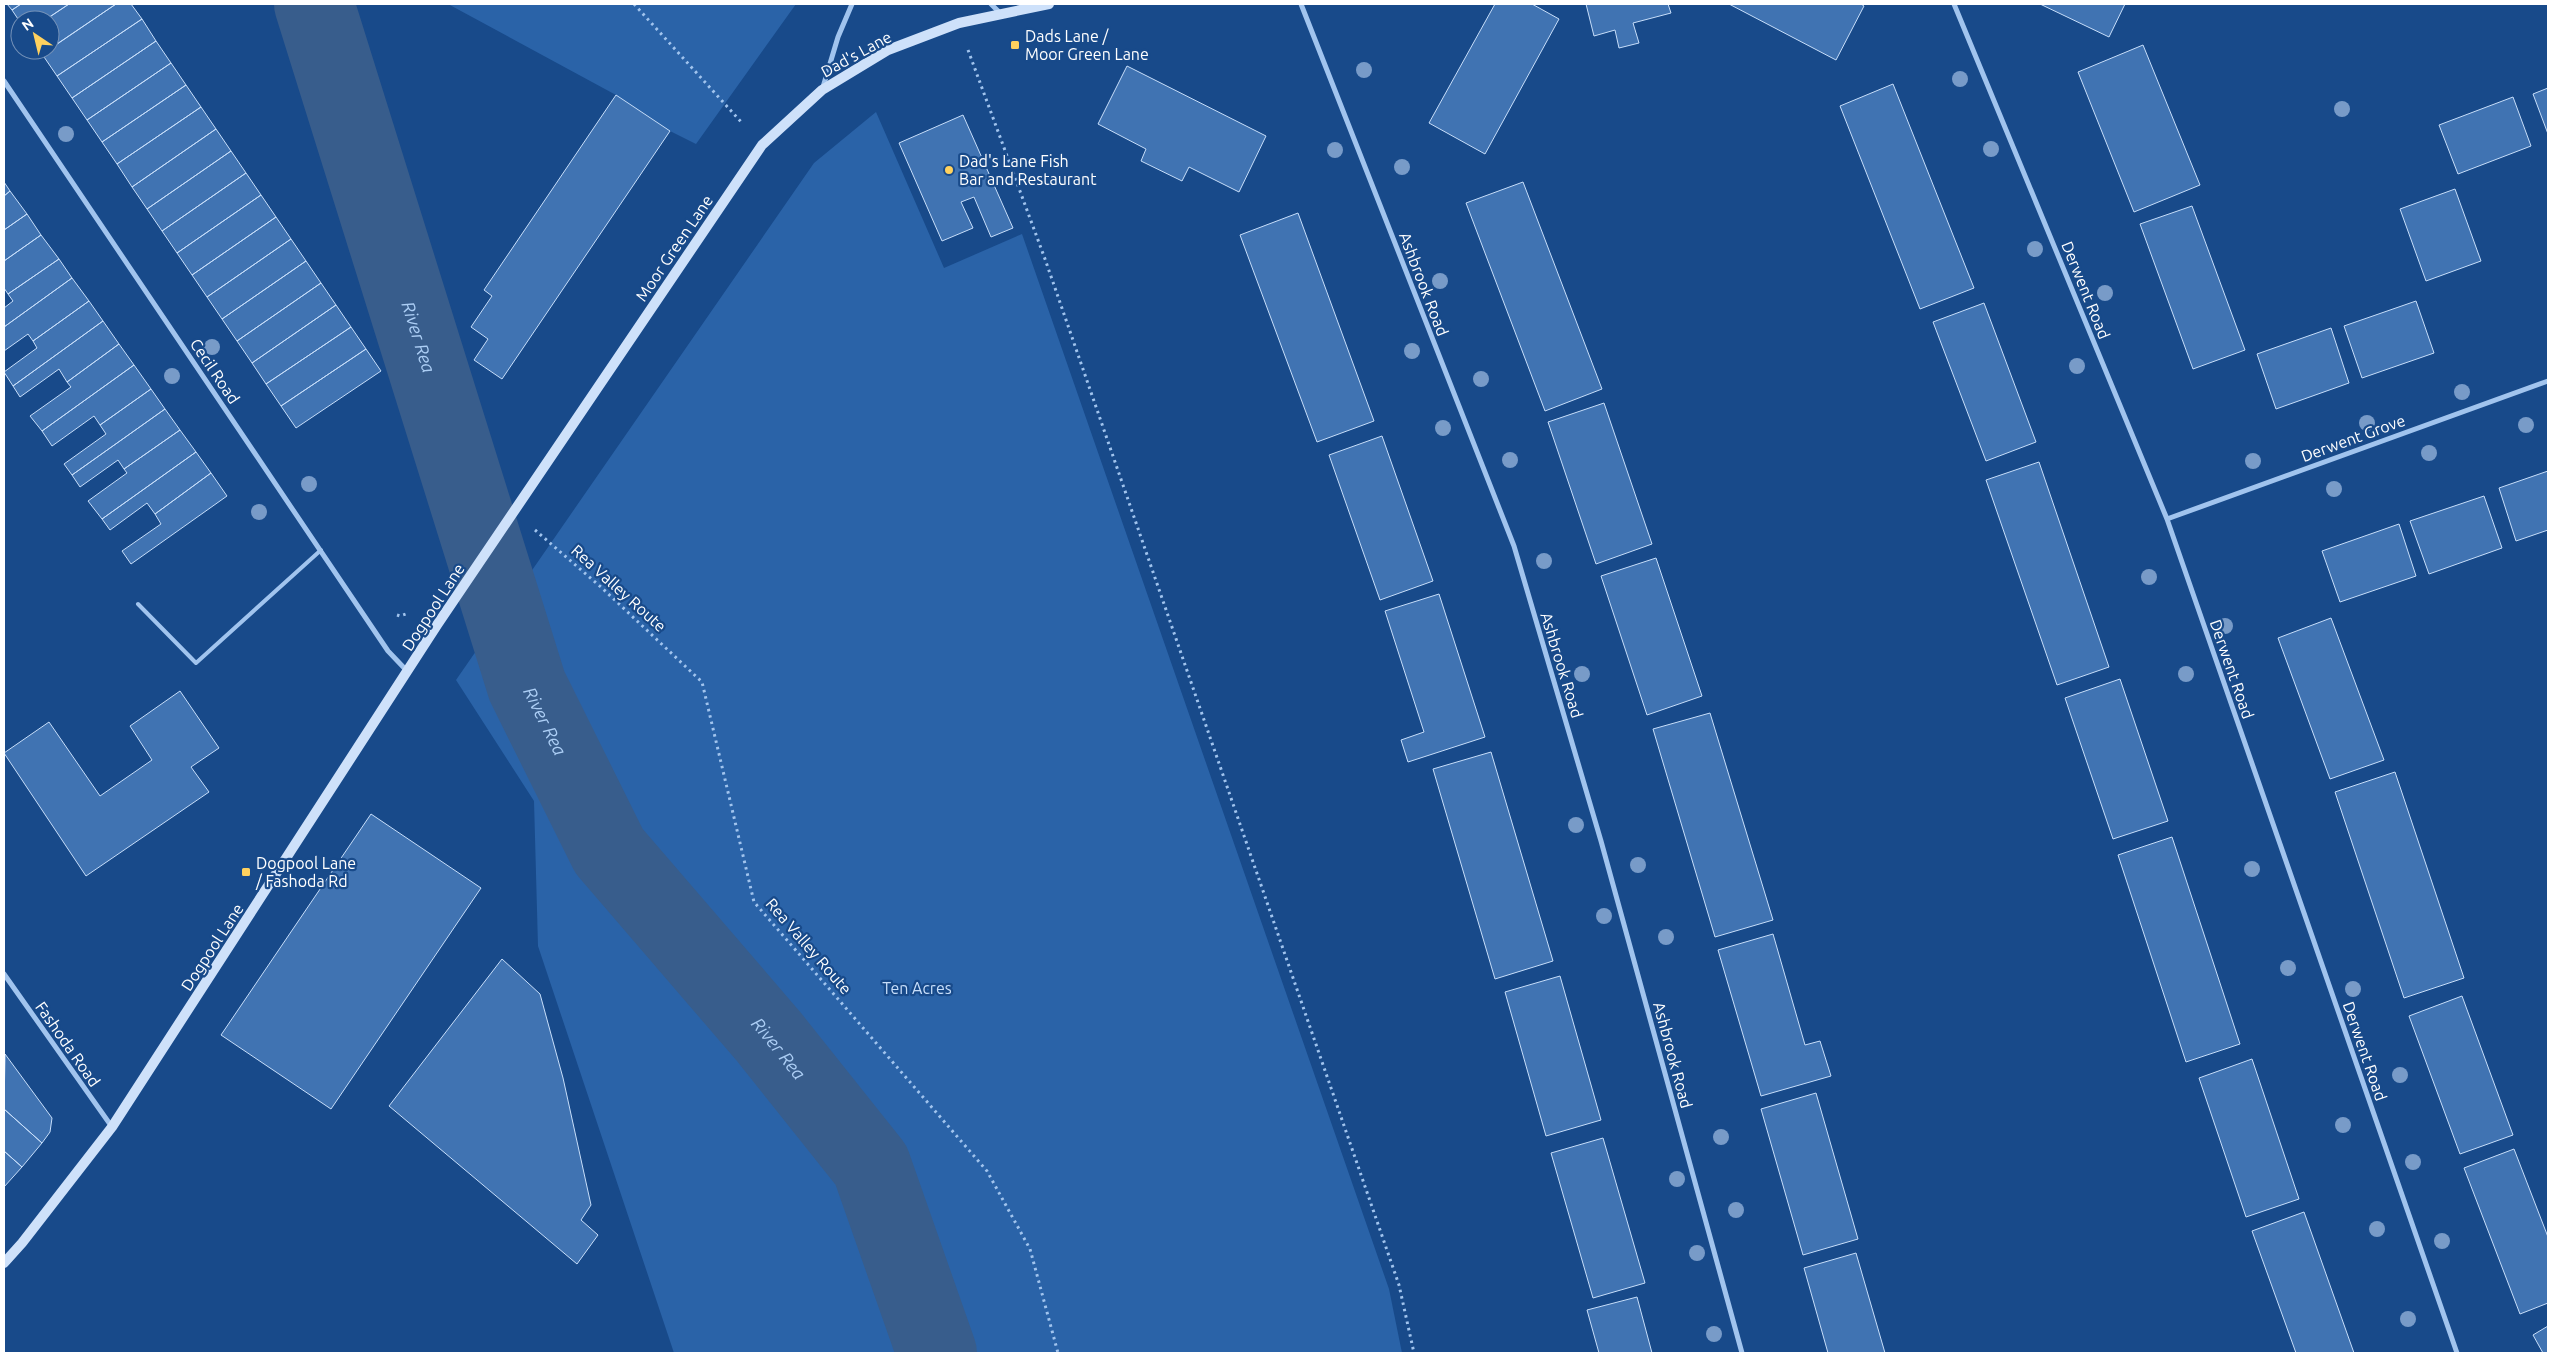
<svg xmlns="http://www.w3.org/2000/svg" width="2552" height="1357" font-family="Ubuntu,sans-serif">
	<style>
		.green { fill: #2a63a8 }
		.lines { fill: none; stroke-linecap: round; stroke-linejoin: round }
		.river { stroke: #385d8c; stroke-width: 80 }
		.building { fill: #4073b2; stroke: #c7defa }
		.path { stroke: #a1c4ee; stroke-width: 3; stroke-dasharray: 2.5 4; stroke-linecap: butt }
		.lane { stroke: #a1c4ee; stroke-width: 4 }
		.street { stroke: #a1c4ee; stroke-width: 5 }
		.secondary { stroke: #cee1fa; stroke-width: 10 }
		.tree { fill: #789bc8 }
		.poi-dot { fill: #ffd15e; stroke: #184a8a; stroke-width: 2 }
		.labels { text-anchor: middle; stroke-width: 4.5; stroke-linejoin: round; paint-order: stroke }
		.poi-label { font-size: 16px; fill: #fff; stroke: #184a8a; text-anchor: start }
		.street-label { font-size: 16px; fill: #fff; stroke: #184a8a }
		.park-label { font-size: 16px; fill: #c7defa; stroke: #184a8a }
		.water-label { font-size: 18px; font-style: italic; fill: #accef5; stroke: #184a8a }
	</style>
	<rect width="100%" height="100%" fill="#184a8a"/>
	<path class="green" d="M448 4H796L696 144 670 131 616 95Z
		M876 112 944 268 1022 234 1389 1289 1402 1353H674L538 946 534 801 456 680 814 163Z"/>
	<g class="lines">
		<path class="river" id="s1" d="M314 4 527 686 609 851 769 1037 871 1165 937 1353"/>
	</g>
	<path class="building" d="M7 4H21L12 10Z
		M21 4H69L45 20H20V22L12 10Z
		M69 4H116L50 49V20H45Z
		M116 4H131L142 19 57 76 42 54Z
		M1495 4H1532L1559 19 1485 154 1429 123Z
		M1586 4H1668L1671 13 1633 23 1639 43 1619 48 1615 30 1594 36Z
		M1729 4H1861L1864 6 1836 60Z
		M2040 4H2125L2109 37Z
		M142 19 156 41 72 98 57 76Z
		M156 41 171 63 87 120 72 98Z
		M2143 45 2200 185 2134 212 2078 72Z
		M171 63 186 85 102 142 87 120Z
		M1127 66 1266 136 1239 192 1189 167 1182 181 1141 161 1146 149 1098 124Z
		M1893 84 1974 288 1920 309 1840 106Z
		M186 85 201 107 117 164 102 142Z
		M2548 88V134L2533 94Z
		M616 95 670 131 502 379 474 360 488 339 471 327 492 296 484 290Z
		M2513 97 2531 146 2458 174 2439 125Z
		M201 107 216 129 132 187 117 164Z
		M963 115 1013 228 991 237 974 197 961 202 973 228 942 241 899 143Z
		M216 129 231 151 147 209 132 187Z
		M231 151 246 173 162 231 147 209Z
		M246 173 261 195 177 253 162 231Z
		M4 182 10 191 4 196Z
		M1523 182 1602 389 1545 411 1466 203Z
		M2455 189 2481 261 2426 281 2400 209Z
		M10 191 27 214 4 230V196Z
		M261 195 276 217 192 275 177 253Z
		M2192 206 2245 350 2193 369 2140 224Z
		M1298 213 1374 421 1317 442 1240 235Z
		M27 214 41 235 4 261V230Z
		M276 217 291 239 207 297 192 275Z
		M41 235 59 259 8 294 4 288V261Z
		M291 239 306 261 222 319 207 297Z
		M59 259 72 278 4 327V308L13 301 8 294Z
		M306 261 321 283 237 341 222 319Z
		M72 278 89 301 33 341 28 334 4 351V327Z
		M321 283 336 305 252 363 237 341Z
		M89 301 103 321 13 386 4 372 37 348 33 341Z
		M2416 301 2434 353 2362 378 2344 326Z
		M1984 303 2036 442 1986 461 1933 322Z
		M336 305 351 327 266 384 252 363Z
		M103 321 119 344 67 382 59 369 20 397 13 386Z
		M351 327 366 349 281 406 266 384Z
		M2331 328 2349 383 2276 409 2257 354Z
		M119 344 134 365 42 431 30 416 71 387 67 382Z
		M366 349 381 371 296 428 281 406Z
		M134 365 151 389 100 425 94 416 52 446 42 431Z
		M151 389 165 409 72 475 64 464 106 434 100 425Z
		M1604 403 1652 544 1596 564 1548 422Z
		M165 409 180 430 124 469 118 460 80 487 72 475Z
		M180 430 196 452 102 519 88 501 127 473 124 469Z
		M1382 436 1433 581 1380 600 1329 455Z
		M196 452 211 473 155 514 147 503 110 530 102 519Z
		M2039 462 2109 667 2057 685 1986 480Z
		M2548 471V530L2516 541 2499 488Z
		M211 473 227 496 131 564 122 551 161 524 155 514Z
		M2484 496 2502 548 2429 574 2410 521Z
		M2399 524 2416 576 2340 602 2322 551Z
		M1656 558 1702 696 1647 715 1601 576Z
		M1439 594 1485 737 1408 762 1401 740 1424 732 1385 611Z
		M2331 618 2384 760 2330 779 2278 638Z
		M2120 679 2168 821 2113 839 2065 698Z
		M180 691 219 748 191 767 209 792 86 876 4 753 49 722 100 796 152 760 130 726Z
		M1710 713 1773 920 1715 937 1653 729Z
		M1491 752 1553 961 1495 979 1433 769Z
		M2395 772 2464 978 2404 998 2335 792Z
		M371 814 481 888 331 1109 221 1035Z
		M2172 837 2240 1044 2186 1062 2118 855Z
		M1773 934 1805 1045 1820 1041 1831 1076 1761 1096 1718 950Z
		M502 959 540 994 563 1078 591 1205 581 1220 598 1235 577 1264 389 1106Z
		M1560 976 1601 1120 1546 1136 1505 992Z
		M2462 996 2513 1135 2460 1154 2409 1016Z
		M5 1054 52 1118 50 1132 42 1143 4 1109Z
		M2252 1059 2299 1199 2246 1217 2199 1078Z
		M1816 1093 1858 1239 1803 1255 1761 1109Z
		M4 1109 42 1143 22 1167 4 1151Z
		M1603 1138 1645 1283 1593 1298 1551 1153Z
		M2514 1149 2548 1237V1303L2520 1314 2464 1168Z
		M4 1151 22 1167 4 1187Z
		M2304 1212 2354 1353H2296L2252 1231Z
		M1856 1253 1885 1353H1828L1804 1268Z
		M1637 1297 1652 1353H1599L1587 1310Z
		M2548 1326V1353H2543L2533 1335Z"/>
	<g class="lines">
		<path class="path" d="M634 4 743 124
			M968 50 1045 259 1399 1285 1414 1353
			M535 530 602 588 702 682 754 902 987 1171 1030 1249 1058 1353
			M397 615 400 616 409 613"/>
		<path class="lane" d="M138 604 196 663 321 550"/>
		<path class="street" d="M991 4 1001 14
			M1301 4 1514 546 1601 841 1742 1353
			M1954 4 2167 519 2457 1353
			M4 81 388 651 408 672
			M823 87 838 37 852 4
			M2167 519 2548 381
			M4 974 112 1127"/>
		<path class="secondary" d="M4 1263 22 1243 112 1127 437 625 762 145 822 90 888 50 959 23 1049 4"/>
	</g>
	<g class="tree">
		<circle cx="1364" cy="70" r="8"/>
		<circle cx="1960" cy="79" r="8"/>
		<circle cx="2342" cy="109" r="8"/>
		<circle cx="66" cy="134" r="8"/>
		<circle cx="1991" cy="149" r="8"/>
		<circle cx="1335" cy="150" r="8"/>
		<circle cx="1402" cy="167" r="8"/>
		<circle cx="2035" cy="249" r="8"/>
		<circle cx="1440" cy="281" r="8"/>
		<circle cx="2105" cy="293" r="8"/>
		<circle cx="212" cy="347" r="8"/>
		<circle cx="1412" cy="351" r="8"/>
		<circle cx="2077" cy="366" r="8"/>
		<circle cx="172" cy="376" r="8"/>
		<circle cx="1481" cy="379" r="8"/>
		<circle cx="2462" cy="392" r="8"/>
		<circle cx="2367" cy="423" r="8"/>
		<circle cx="2526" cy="425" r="8"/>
		<circle cx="1443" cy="428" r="8"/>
		<circle cx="2429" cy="453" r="8"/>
		<circle cx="1510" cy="460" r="8"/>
		<circle cx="2253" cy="461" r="8"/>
		<circle cx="309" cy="484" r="8"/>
		<circle cx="2334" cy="489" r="8"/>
		<circle cx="259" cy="512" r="8"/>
		<circle cx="1544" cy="561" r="8"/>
		<circle cx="2149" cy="577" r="8"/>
		<circle cx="2225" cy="626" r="8"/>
		<circle cx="1582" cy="674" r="8"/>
		<circle cx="2186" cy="674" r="8"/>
		<circle cx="1576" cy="825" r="8"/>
		<circle cx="1638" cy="865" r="8"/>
		<circle cx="2252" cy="869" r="8"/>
		<circle cx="1604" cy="916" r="8"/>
		<circle cx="1666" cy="937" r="8"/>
		<circle cx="2288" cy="968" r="8"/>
		<circle cx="2353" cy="989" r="8"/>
		<circle cx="2400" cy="1075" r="8"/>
		<circle cx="2343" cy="1125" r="8"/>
		<circle cx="1721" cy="1137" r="8"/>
		<circle cx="2413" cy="1162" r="8"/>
		<circle cx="1677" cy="1179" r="8"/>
		<circle cx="1736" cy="1210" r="8"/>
		<circle cx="2377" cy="1229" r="8"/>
		<circle cx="2442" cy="1241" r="8"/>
		<circle cx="1697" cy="1253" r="8"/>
		<circle cx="2408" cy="1319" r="8"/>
		<circle cx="1714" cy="1334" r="8"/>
	</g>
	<g class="poi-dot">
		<rect x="1010" y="40" width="10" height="10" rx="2.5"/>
		<circle cx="949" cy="170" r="5"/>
		<rect x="241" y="867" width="10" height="10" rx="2.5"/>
	</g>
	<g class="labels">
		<g class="poi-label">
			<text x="1025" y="42">Dads Lane /<tspan x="1025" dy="18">Moor Green Lane</tspan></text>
			<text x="959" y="167">Dad's Lane Fish<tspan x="959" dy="18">Bar and Restaurant</tspan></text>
			<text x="256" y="869">Dogpool Lane<tspan x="256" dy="18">/ Fashoda Rd</tspan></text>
		</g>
		<g class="street-label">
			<text transform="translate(856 54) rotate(-29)" y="6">Dad's Lane</text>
			<text transform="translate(674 248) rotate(-56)" y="6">Moor Green Lane</text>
			<text transform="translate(1424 284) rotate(69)" y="6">Ashbrook Road</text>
			<text transform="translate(2086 290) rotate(68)" y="6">Derwent Road</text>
			<text transform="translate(215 371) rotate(56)" y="6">Cecil Road</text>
			<text transform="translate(2353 438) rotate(-20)" y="6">Derwent Grove</text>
			<text transform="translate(619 588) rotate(42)" y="6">Rea Valley Route</text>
			<text transform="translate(433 607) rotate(-57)" y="6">Dogpool Lane</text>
			<text transform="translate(1562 665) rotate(73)" y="6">Ashbrook Road</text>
			<text transform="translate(2232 669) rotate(71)" y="6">Derwent Road</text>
			<text transform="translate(809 946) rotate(49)" y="6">Rea Valley Route</text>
			<text transform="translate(212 947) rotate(-57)" y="6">Dogpool Lane</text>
			<text transform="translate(68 1044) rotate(55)" y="6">Fashoda Road</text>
			<text transform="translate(2365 1051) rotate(71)" y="6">Derwent Road</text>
			<text transform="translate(1673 1055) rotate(75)" y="6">Ashbrook Road</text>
		</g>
		<g class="park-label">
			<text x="917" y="994">Ten Acres</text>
		</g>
		<g class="water-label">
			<text dy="6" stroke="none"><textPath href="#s1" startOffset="349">River Rea</textPath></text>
			<text dy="6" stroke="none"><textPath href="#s1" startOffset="754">River Rea</textPath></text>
			<text dy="6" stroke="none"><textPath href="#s1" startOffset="1159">River Rea</textPath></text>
		</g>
	</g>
	<rect width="2552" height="1357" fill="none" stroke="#ffffff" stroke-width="10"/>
	<g transform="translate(35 35) rotate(325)"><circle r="24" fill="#184a8a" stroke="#7492b9"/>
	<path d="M0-4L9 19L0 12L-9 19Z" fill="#ffd15e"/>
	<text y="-8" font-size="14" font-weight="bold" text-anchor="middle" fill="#ffffff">N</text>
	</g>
</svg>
